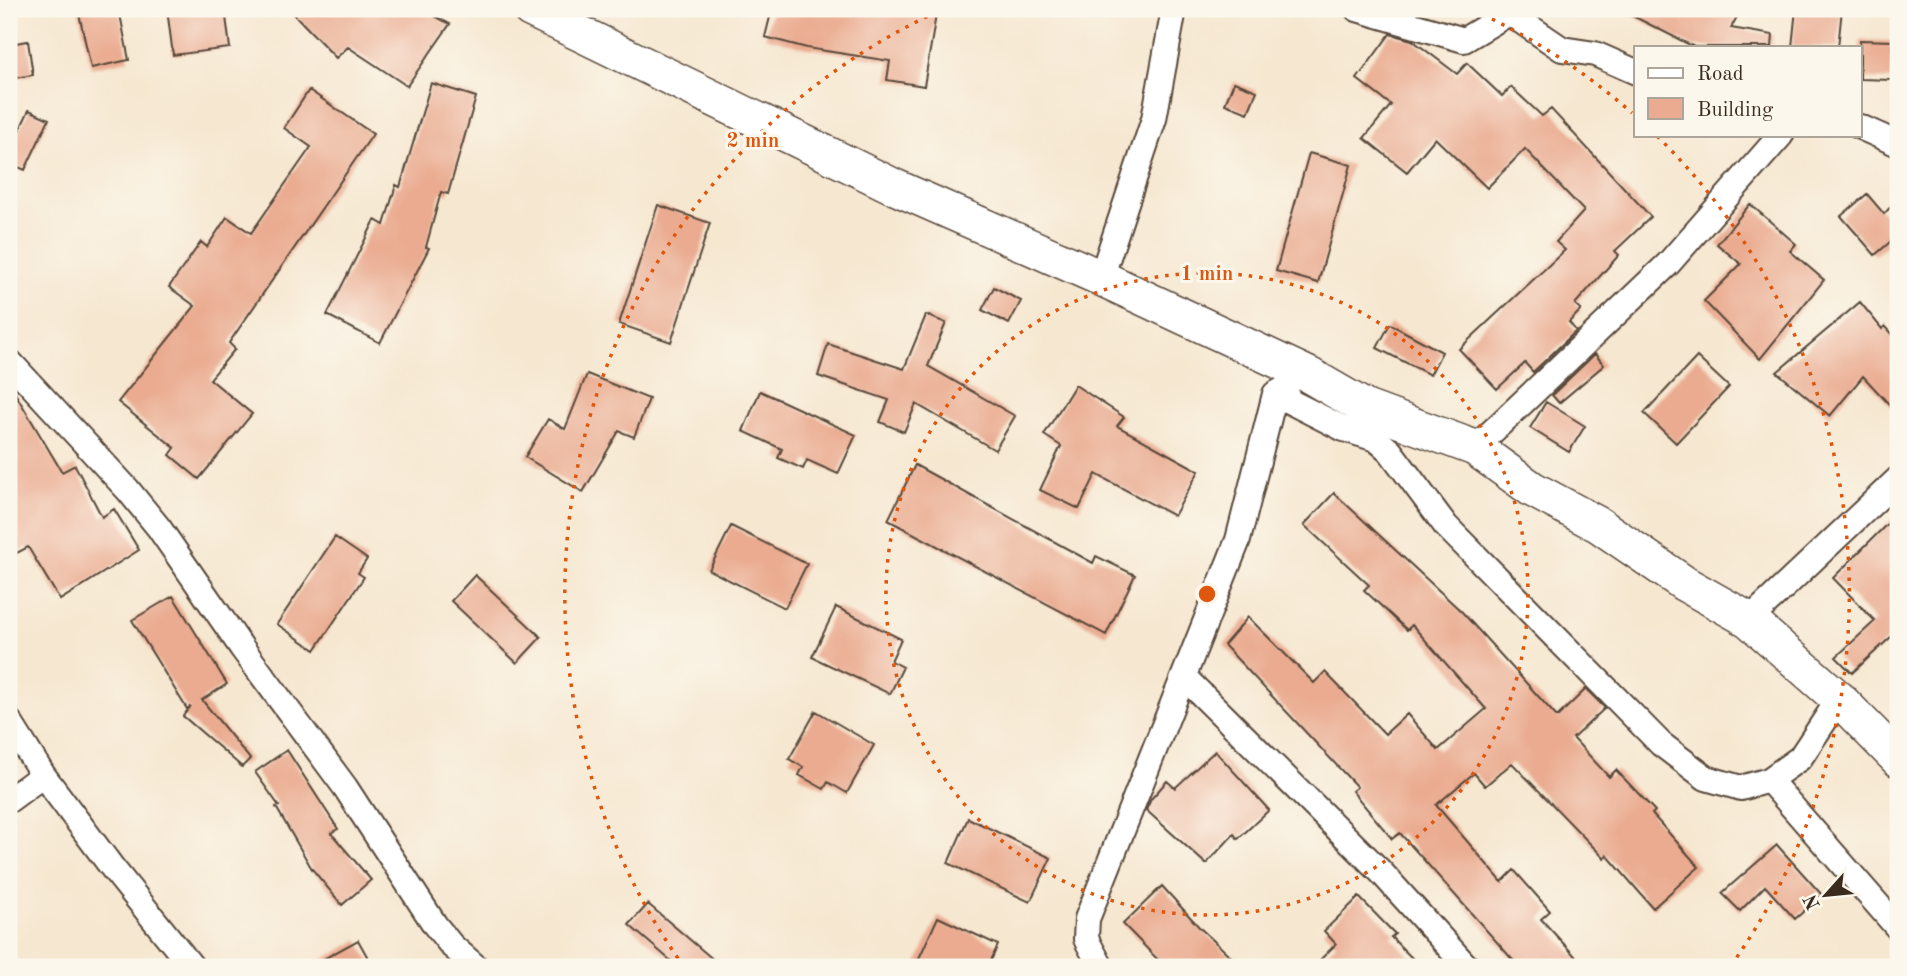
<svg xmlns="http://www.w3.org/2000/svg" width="1907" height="976" font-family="'Old Standard TT',serif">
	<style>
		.building { fill: #eaab90 }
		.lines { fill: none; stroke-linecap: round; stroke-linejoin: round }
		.street-casing { stroke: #574639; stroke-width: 28 }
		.secondary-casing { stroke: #574639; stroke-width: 38 }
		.street { stroke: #fff; stroke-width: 24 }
		.secondary { stroke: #fff; stroke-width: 35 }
		.ring { fill: none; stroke: #df570d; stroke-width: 3.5; stroke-dasharray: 3.5 7 }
		.centre { fill: #df570d; stroke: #fbf7ec; stroke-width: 3.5 }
		.ring-label { font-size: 21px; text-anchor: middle; font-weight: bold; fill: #df570d; stroke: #fbf7ec; stroke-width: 6; stroke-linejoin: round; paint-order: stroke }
	</style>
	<rect width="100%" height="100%" fill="#fbf7ec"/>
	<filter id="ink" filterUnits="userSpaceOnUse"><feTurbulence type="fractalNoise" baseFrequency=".0143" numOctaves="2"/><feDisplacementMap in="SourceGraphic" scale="14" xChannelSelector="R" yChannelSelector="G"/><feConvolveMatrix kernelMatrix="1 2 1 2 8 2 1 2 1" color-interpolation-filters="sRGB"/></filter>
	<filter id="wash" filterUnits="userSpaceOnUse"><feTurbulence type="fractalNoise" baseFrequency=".00686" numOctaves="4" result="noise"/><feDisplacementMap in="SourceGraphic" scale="28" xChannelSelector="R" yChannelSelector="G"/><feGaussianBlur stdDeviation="1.57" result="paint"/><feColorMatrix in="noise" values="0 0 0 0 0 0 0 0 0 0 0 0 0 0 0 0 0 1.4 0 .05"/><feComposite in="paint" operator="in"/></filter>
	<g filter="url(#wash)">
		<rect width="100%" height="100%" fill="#f6e7d0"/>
		<g id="blocks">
			<path class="building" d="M78 9H119L129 60 91 68Z
				M167 9H225L230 48 173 55Z
				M289 9H421L450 24 407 86 348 47 336 58Z
				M772 9H877L898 13 899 9H937L924 86 887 80 890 61 807 48 765 37Z
				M1619 9H1741L1731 28 1773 35 1772 47H1694Z
				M1796 9H1842L1838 47H1792Z
				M1390 34 1412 40 1457 74 1467 63 1502 96 1511 87 1542 116 1551 109 1651 217 1615 251 1619 255 1575 304 1581 310 1569 322 1576 331 1533 372 1525 363 1497 389 1459 349 1565 250 1556 242 1584 211 1525 149 1487 188 1435 138 1407 172 1364 138 1391 105 1357 79Z
				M1860 40 1893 41 1892 80 1860 79Z
				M28 41 33 75 9 79V44Z
				M1234 82 1257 91 1248 113 1225 104Z
				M431 83 476 97 448 194 441 192 426 247 429 248 380 343 327 315 375 220 384 225 396 185 400 187Z
				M309 90 373 134 229 343 235 349 210 379 252 414 199 479 170 455 175 448 118 402 195 306 169 287 201 242 207 247 227 217 251 233 311 147 284 128Z
				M29 110 49 119 25 170 9 163V152Z
				M1309 153 1351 165 1318 283 1276 271Z
				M1867 194 1884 214 1898 199V235L1875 255 1841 216Z
				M1750 204 1796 244 1790 251 1824 280 1760 359 1704 301 1741 264 1717 244Z
				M658 205 710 223 671 342 619 324Z
				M994 287 1021 301 1009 324 982 310Z
				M1860 302 1882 329 1885 326 1898 340V414L1863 376 1830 416 1777 372Z
				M926 315 946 323 928 366 1015 416 995 450 916 404 904 432 880 422 889 400 818 376 828 344 904 369Z
				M1390 324 1442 352 1430 375 1377 348Z
				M1595 354 1604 365 1559 403 1552 395Z
				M1697 357 1729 387 1676 443 1644 413Z
				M587 374 649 399 634 437 619 431 583 492 525 457 548 419 565 429Z
				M9 383 62 472 75 465 102 517 114 509 139 550 60 600 28 547 9 557Z
				M1075 385 1124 417 1117 426 1199 471 1174 516 1096 474 1079 509 1040 490 1061 446 1044 435Z
				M760 391 856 435 838 474 807 460 803 469 778 458 782 449 743 431Z
				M1546 402 1585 426 1569 452 1530 428Z
				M915 465 1093 563 1096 556 1135 575 1106 635 888 520Z
				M1334 493 1462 612 1557 717 1586 689 1605 708 1573 738 1609 777 1616 770 1655 811 1652 814 1699 867 1653 908 1607 855 1604 858 1512 763 1485 786 1474 773 1436 805 1502 882 1514 870 1550 911 1541 919 1585 967H1519L1400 833 1392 839 1352 791 1357 787 1224 645 1248 617 1314 683 1325 672 1385 734 1407 714 1438 750 1486 709 1412 625 1407 630 1364 590 1369 585 1304 525Z
				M1898 513V644L1891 637 1852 673 1836 657 1875 621 1833 578Z
				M731 526 807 564 785 608 709 570Z
				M335 537 367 559 358 573 364 577 315 650 277 624Z
				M475 575 541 637 517 663 451 601Z
				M173 596 227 684 202 700 250 759 242 767 183 716 191 706 187 709 132 620Z
				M836 607 901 639 891 661 903 667 890 694 812 657Z
				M816 711 874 745 847 793 828 782 824 789 799 775 803 767 789 759Z
				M287 750 338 829 331 833 371 880 342 905 312 869 276 807 279 806 255 772Z
				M1215 751 1269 810 1238 839 1234 834 1206 864 1146 810 1151 799 1167 781 1175 788Z
				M968 818 1051 858 1030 902 948 863Z
				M1777 845 1822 895 1795 919 1765 886 1740 911 1722 893Z
				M1162 886 1200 928 1242 967H1165L1123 924Z
				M1359 897 1395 934 1391 937 1421 967H1313L1336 944 1324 931Z
				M648 904 722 967H678L629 925Z
				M938 917 998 945 988 967H915Z
				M358 940 373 967H309Z"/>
		</g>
	</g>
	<g filter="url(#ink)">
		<use href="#blocks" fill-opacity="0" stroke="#574639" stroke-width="2"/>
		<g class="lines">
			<g class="street-casing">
				<path id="street" d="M1357 9 1464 40 1509 13 1562 49 1595 54 1636 72
					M1860 127 1898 144
					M1101 278 1154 119 1174 9
					M9 361 128 490 159 528 242 648 345 787 435 925 452 946 476 967
					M1275 394 1344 429 1376 439 1390 451 1446 526 1661 744 1706 778 1741 788 1769 780 1800 758 1839 699
					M1475 448 1668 264 1781 135
					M1749 620 1898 479
					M1184 677 1381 872 1467 967
					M9 721 43 775 111 866 192 967
					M1769 780 1898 928
					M9 800 43 775
					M1101 967 1086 939 1087 919 1238 540 1275 394 1287 387"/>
			</g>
			<g class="secondary-casing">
				<path id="secondary" d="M530 9 895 187 1101 278 1309 375 1366 408 1475 448 1532 489 1599 525 1685 584 1749 620 1839 699 1898 759"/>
			</g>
			<use href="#street" class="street"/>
			<use href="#secondary" class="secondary"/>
		</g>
	</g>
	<g class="ring">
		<circle cx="1207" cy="594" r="321"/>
		<path d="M684 967A642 642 0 0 1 941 10M1473 10A642 642 0 0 1 1632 113M1657 136A642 642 0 0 1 1730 967"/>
	</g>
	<circle cx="1207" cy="594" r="10" class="centre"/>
	<g class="ring-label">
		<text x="753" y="147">2 min</text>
		<text x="1207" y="280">1 min</text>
	</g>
	<rect width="1907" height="976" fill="none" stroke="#fbf7ec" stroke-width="35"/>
	<rect x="1634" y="46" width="228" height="91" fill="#fbf7ec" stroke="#aea59a" stroke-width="2"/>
	<rect x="1648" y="68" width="35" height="10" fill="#ffffff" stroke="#aea59a" stroke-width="2"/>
	<text x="1697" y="80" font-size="21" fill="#3b2a1e">Road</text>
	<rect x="1648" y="98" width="35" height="21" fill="#eaab90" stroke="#aea59a" stroke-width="2"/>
	<text x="1697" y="116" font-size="21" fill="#3b2a1e">Building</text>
	<g transform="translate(1826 895) rotate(243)" stroke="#fbf7ec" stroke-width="5" paint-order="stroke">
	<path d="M0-5L12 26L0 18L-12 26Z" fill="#3b2a1e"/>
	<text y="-10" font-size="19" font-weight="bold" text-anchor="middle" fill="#3b2a1e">N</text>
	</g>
</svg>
